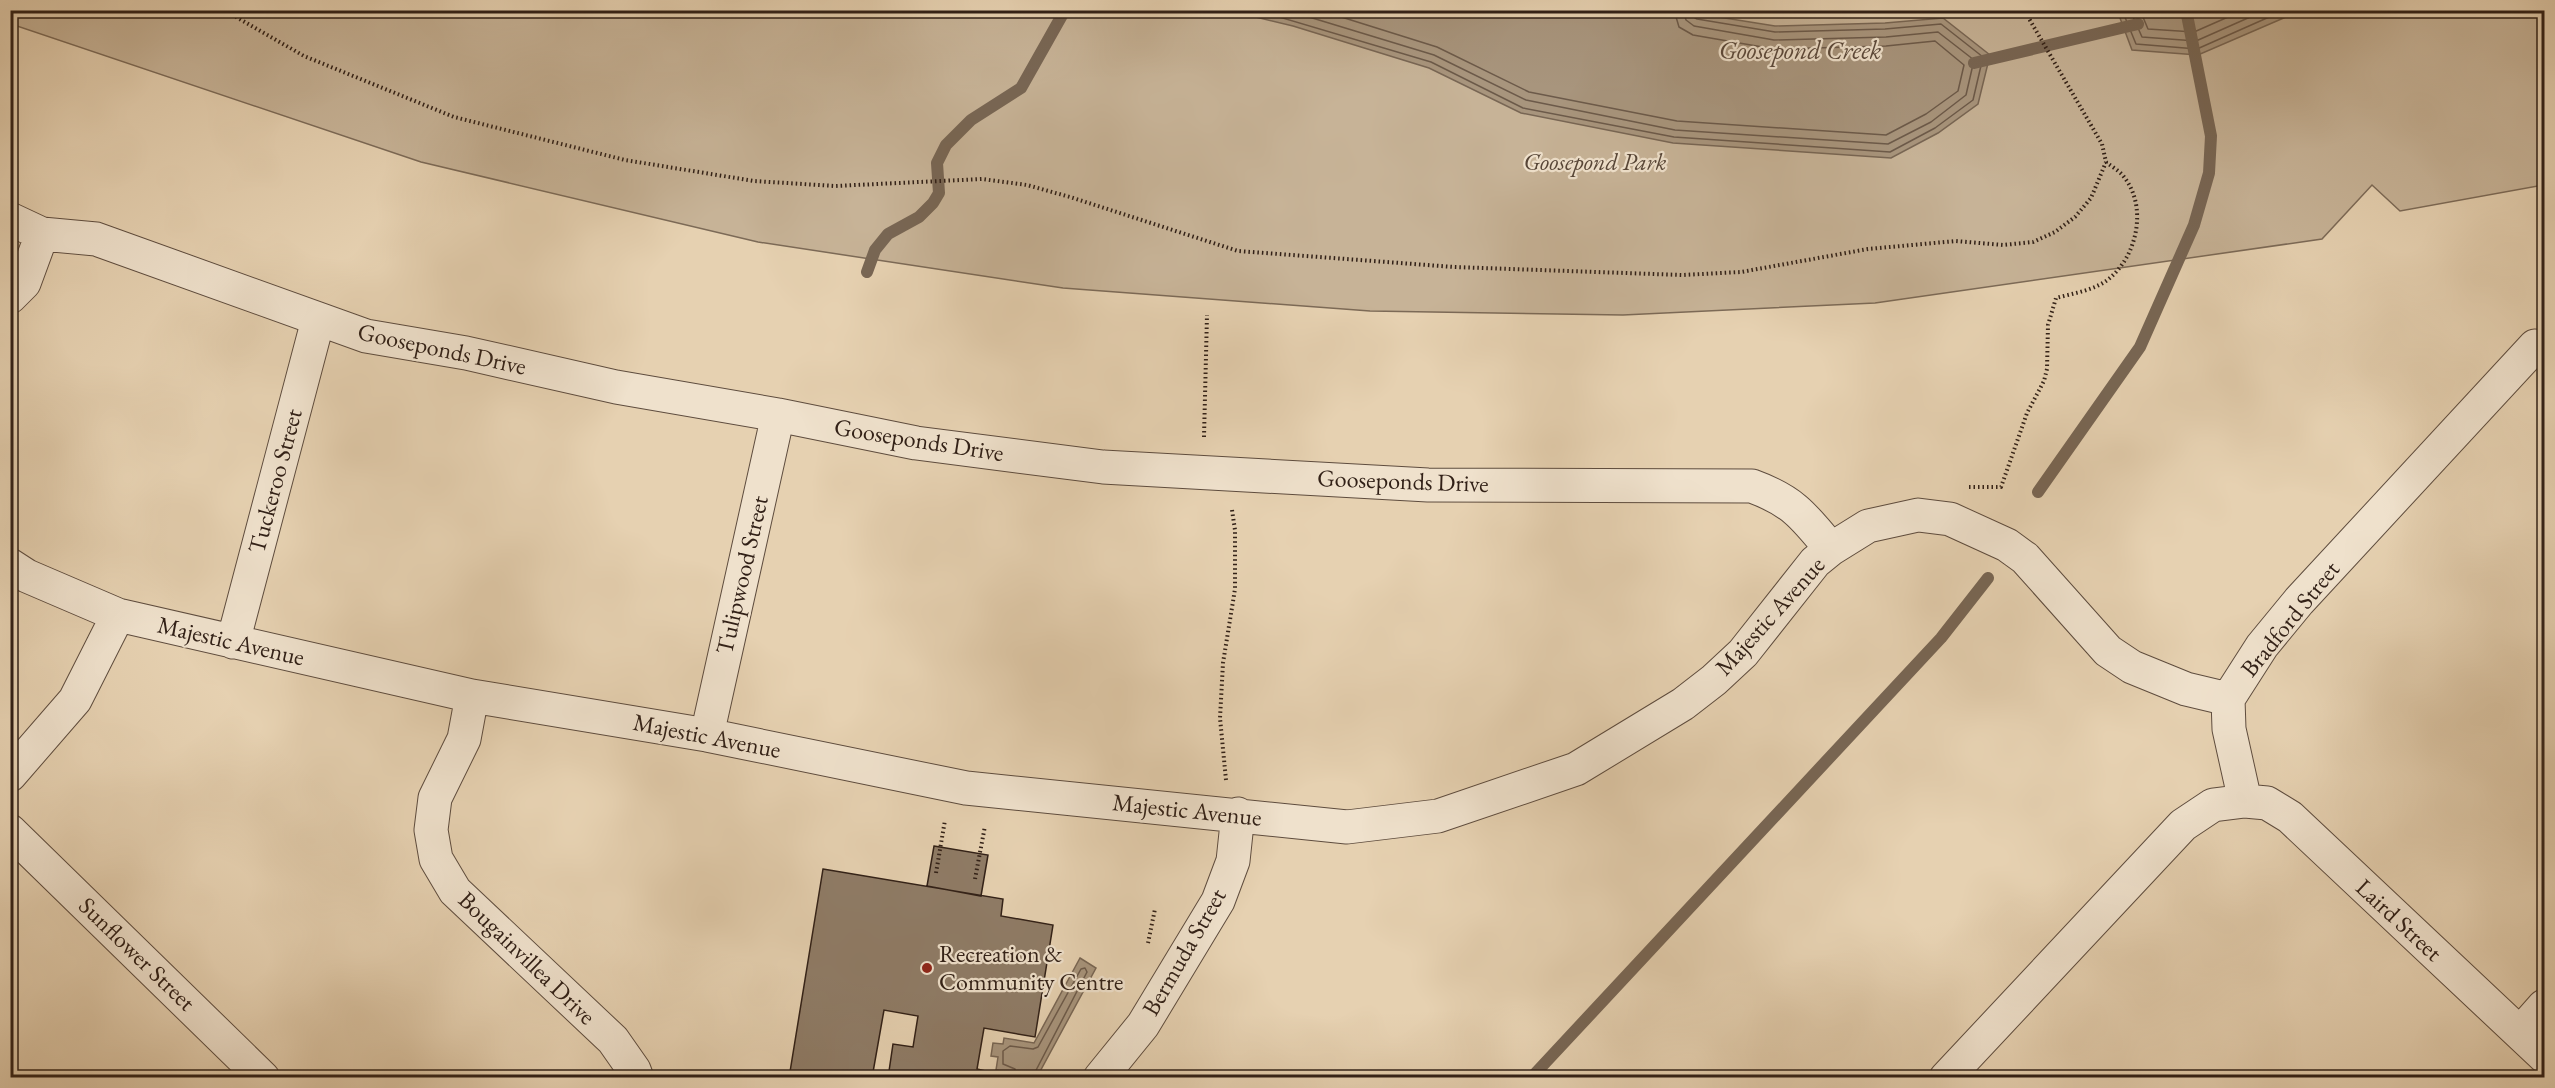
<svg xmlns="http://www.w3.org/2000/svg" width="2555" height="1088" font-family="'EB Garamond',serif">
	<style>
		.green { fill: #c7b397; stroke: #7c6a57; stroke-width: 1.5 }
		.water { fill: #a8957d; stroke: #786654; stroke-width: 1.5 }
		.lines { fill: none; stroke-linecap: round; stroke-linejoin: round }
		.shore { stroke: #6c5a4a; stroke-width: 1.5 }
		.stream { stroke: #786654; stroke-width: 12 }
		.building { fill: #8f7c67; stroke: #312017; stroke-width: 1.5 }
		.minor-casing { stroke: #5e4c3e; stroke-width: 35 }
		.path { stroke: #312017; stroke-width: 4; stroke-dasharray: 1.5 3; stroke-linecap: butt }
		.minor { stroke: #efe1cc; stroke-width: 33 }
		.poi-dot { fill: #8f2418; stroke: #efe1cc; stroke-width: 2 }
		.labels { text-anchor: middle; stroke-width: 4.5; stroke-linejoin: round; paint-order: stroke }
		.park-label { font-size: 24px; font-style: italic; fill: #564537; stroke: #efe1cc }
		.street-label { font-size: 24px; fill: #312017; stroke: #efe1cc }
		.poi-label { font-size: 24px; fill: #312017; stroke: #efe1cc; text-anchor: start }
		.water-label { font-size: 26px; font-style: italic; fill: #5b493b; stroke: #efe1cc }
	</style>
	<rect width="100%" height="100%" fill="#e6d1b1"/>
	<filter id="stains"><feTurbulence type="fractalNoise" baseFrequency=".00333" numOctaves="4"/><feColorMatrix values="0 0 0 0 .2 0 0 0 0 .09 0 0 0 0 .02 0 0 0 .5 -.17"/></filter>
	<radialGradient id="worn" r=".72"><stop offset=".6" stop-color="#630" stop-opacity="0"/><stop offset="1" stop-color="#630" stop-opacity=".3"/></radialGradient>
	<path class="green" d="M11 10 2544 11V185L2400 211 2372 185 2322 239 1875 303 1623 315 1370 311 1063 288 758 242 421 162 11 24Z"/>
	<path class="water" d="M2117 10H2300V11L2198 55 2132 50Z
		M1681 11 1775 26 1885 23 1943 18 1990 55 1978 104 1938 133 1891 158 1673 143 1521 113 1429 68 1293 26 1231 11Z
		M1080 958 1096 968 1037 1077H1010L1011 1073 996 1070 998 1057 991 1056 993 1043 1003 1044 1004 1038 1034 1043Z"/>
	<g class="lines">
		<path class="shore" d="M1256 10 1431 62 1523 108 1674 137 1890 152 1935 128 1973 100 1983 57 1941 24 1885 29 1775 32 1697 19 1692 16 1691 10
			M1286 10 1434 55 1526 100 1675 130 1888 144 1931 122 1966 95 1974 60 1938 32 1886 37 1774 40 1694 26 1686 20 1683 10
			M1319 10 1437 47 1529 92 1677 121 1886 135 1926 114 1958 91 1964 65 1935 41 1886 46 1774 49 1693 35 1679 27 1674 10
			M2122 10 2136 44 2197 49 2285 10
			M2130 10 2142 37 2196 41 2266 10
			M2140 10 2148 29 2194 32 2244 10
			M1016 1078 1015 1069 1003 1064V1051L1010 1046 1033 1049 1038 1047 1081 969 1085 968 1087 972 1032 1078"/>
		<path class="stream" d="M1974 63 2138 24
			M867 272 875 250 888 234 919 217 933 203 939 193 937 163 946 145 971 120 1021 88 1065 10
			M2038 492 2140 347 2194 225 2209 173 2211 136 2186 10
			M1531 1078 1941 638 1988 578"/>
	</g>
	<path class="building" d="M934 846 988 855 981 896 927 886Z
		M823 869 1003 899 1001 916 1053 925 1035 1037 984 1028 977 1069 995 1073V1078H888L893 1044 913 1047 918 1016 884 1010 872 1078H789Z"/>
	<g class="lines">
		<g class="minor-casing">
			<path id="minor" d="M10 219 42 234 96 239 366 336 466 353 616 387 778 415 916 443 1103 467 1428 485 1752 486C1793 501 1804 516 1831 549
				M10 297 24 283 42 234
				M10 565 27 576 118 615 472 696 707 735 966 788 1347 827 1438 816 1576 769 1683 704 1714 680 1743 653 1815 562 1831 549 1868 526 1918 515 1950 519 2007 545 2025 558 2108 651 2132 667 2186 689 2228 699
				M233 642 318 320
				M472 696 464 739 435 798 431 830 436 859 455 891 613 1040 634 1070 637 1078
				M707 735 778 415
				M10 775 75 700 118 615
				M2245 801 2267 803 2290 817 2544 1056
				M10 831 263 1078
				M2520 1033 2544 1006
				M1100 1078 1143 1025 1218 901 1233 861 1238 814
				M1946 1078 2183 825 2213 805 2245 801 2229 729 2228 699 2262 646 2299 601 2535 346"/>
		</g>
		<path class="path" d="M224 10 304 56 454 117 625 160 754 181 835 186 982 179 1027 185 1070 197 1238 251 1454 267 1682 275 1741 272 1868 249 1956 241 2003 245 2033 242 2055 232 2075 217 2091 198 2106 162 2102 144 2024 10
			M1204 437 1207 315
			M1969 487H2001L2027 413 2044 381 2047 369 2048 325 2056 298C2074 293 2097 290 2111 277 2138 253 2147 206 2124 177 2120 171 2112 167 2106 162
			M1226 780 1220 718 1223 663 1235 589V530L1232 510
			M936 873 945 820
			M975 879 985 826
			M1148 943 1155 909"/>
		<use href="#minor" class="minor"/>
	</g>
	<circle class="poi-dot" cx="927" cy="968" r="6"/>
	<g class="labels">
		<g class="park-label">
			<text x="1595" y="170">Goosepond Park</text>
		</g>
		<g class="street-label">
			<text transform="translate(442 349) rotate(12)" y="8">Gooseponds Drive</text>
			<text transform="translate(919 440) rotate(9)" y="8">Gooseponds Drive</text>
			<text transform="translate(275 481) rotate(-75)" y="8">Tuckeroo Street</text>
			<text transform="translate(1403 481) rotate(2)" y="8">Gooseponds Drive</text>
			<text transform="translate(742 575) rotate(-77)" y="8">Tulipwood Street</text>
			<text transform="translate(1770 616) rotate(-48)" y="8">Majestic Avenue</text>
			<text transform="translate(2290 619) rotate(-51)" y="8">Bradford Street</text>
			<text transform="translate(231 641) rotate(13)" y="8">Majestic Avenue</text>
			<text transform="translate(707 736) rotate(11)" y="8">Majestic Avenue</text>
			<text transform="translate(1187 810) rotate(6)" y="8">Majestic Avenue</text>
			<text transform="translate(2399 920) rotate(43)" y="8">Laird Street</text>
			<text transform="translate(1184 952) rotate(-60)" y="8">Bermuda Street</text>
			<text transform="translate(137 954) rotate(44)" y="8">Sunflower Street</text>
			<text transform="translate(527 958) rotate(44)" y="8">Bougainvillea Drive</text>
		</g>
		<g class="poi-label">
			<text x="939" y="962">Recreation &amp;<tspan x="939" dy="28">Community Centre</tspan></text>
		</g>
		<g class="water-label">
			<text x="1800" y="59">Goosepond Creek</text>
		</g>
	</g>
	<rect width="2555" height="1088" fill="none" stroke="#e6d1b1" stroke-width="36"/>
	<rect x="12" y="12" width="2531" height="1064" fill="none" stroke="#312017" stroke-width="3"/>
	<rect x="18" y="18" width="2519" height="1052" fill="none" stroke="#312017" stroke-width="1.5"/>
	<rect width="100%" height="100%" filter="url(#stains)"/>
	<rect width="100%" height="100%" fill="url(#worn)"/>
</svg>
